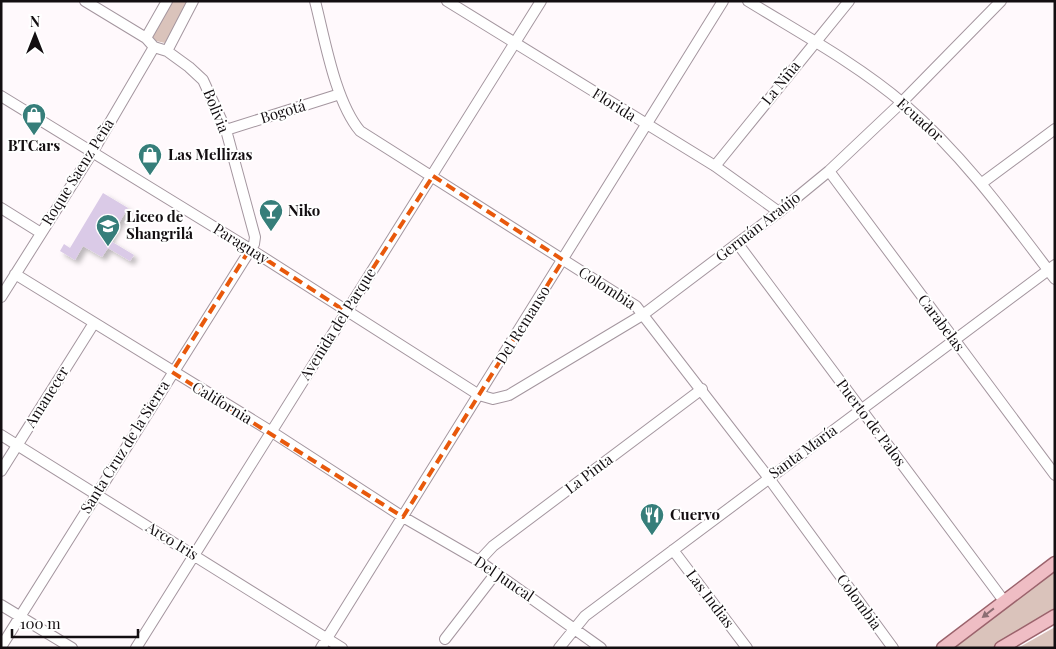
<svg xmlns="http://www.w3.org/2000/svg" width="1056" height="649" font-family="'Playfair Display',serif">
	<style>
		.green { fill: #dac3bb }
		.building { fill: #dacae7; filter: url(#shadow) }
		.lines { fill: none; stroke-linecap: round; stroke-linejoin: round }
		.minor-casing { stroke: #a4969f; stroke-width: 12 }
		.major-casing { stroke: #9b636c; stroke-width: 15 }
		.minor { stroke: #fff; stroke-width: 10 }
		.major { stroke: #efbdc4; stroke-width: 12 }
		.oneway { fill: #8c6e73 }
		.marked { fill: none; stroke: #e8590c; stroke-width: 4; stroke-dasharray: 10 6; stroke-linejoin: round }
		.labels { text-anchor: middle; stroke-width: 4; stroke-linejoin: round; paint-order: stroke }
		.street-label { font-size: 15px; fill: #130e11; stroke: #fff }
		.poi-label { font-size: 15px; font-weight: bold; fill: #130e11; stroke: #fff; text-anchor: start }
	</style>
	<defs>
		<filter id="shadow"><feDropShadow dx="4" dy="4" stdDeviation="2.5" flood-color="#0004"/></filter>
	</defs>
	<rect width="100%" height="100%" fill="#fff9fc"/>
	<path class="green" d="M170 1H188L165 43 156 41 151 35Z
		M1055 572V610L992 648H951L1049 573Z
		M1055 627V648H1018Z"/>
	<path class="building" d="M103 193 128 208 109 240 134 255 130 261 108 248 102 257 83 246 75 260 60 251 64 244 70 248Z"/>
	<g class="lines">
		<g class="minor-casing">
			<path id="minor" d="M315 1C325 40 335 101 360 131L636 306 768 477 893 648
				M447 1 715 166 779 212
				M748 1C800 33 857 64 904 104 963 155 1008 217 1055 279
				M146 38 167 1
				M167 51 193 1
				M1 96 250 249 479 395 493 399 509 395 644 314 779 212 829 171 902 102 1001 1
				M226 130 340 94
				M715 166 849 1
				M829 171 1055 475
				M982 183 1055 129
				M1 208 41 233
				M738 244 1004 601
				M15 274 272 432 403 517 479 561 601 648
				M1 297 92 153 154 47
				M1 435 342 648
				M1 471 94 323
				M673 550 747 648
				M479 561 493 546 702 389
				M1 605 72 648
				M445 639 496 573
				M1 647 254 244 255 237 226 130 203 80 189 67 167 51 154 47 146 38 85 1
				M136 648 541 1
				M321 648 723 1
				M559 648 585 616 1055 265"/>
		</g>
		<g class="major-casing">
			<path id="major" d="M943 648 1055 563
				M1001 648 1055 616"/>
		</g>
		<use href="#minor" class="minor"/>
		<use href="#major" class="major"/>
	</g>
	<defs><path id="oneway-solid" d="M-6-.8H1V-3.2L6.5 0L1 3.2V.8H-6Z" transform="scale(1.25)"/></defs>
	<use class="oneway" href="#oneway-solid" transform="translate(988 613) rotate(142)"/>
	<path class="marked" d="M433 176 563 260 403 517 172 372 250 249 345 311Z"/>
	<defs>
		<g id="shop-pin" transform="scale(1.25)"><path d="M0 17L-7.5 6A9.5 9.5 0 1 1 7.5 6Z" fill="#367e7a" stroke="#fff"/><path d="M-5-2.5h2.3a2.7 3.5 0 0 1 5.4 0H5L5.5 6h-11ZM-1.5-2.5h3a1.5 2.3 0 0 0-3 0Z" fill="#fff"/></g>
		<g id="bar-pin" transform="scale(1.25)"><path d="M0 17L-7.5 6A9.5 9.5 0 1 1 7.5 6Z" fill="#367e7a" stroke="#fff"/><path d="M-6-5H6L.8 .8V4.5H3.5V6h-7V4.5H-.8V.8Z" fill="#fff"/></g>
		<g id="school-pin" transform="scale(1.25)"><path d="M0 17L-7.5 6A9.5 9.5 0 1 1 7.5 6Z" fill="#367e7a" stroke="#fff"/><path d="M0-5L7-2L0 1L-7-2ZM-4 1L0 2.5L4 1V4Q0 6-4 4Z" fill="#fff"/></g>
		<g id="restaurant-pin" transform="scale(1.25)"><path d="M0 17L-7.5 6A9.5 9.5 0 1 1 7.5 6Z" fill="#367e7a" stroke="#fff"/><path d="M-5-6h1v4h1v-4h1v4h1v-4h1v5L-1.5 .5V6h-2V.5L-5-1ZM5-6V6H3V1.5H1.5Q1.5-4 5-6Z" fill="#fff"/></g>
	</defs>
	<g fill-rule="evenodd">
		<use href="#shop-pin" x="34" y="115"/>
		<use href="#shop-pin" x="150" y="155"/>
		<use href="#bar-pin" x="271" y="211"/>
		<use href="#school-pin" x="108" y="226"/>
		<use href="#restaurant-pin" x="652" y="515"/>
	</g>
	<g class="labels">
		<g class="street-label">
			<text transform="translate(781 83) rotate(-51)" y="5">La Niña</text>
			<text transform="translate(614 105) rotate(32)" y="5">Florida</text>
			<text transform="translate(216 111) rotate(68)" y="5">Bolivia</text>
			<text transform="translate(283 112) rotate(-17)" y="5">Bogotá</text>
			<text transform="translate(920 120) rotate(42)" y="5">Ecuador</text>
			<text transform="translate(78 172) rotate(-58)" y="5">Roque Saenz Peña</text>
			<text transform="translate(758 227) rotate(-38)" y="5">Germán Araújo</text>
			<text transform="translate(241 244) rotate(32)" y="5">Paraguay</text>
			<text transform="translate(607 288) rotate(33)" y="5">Colombia</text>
			<text transform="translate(941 323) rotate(53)" y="5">Carabelas</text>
			<text transform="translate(338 324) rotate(-58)" y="5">Avenida del Parque</text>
			<text transform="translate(523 325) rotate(-58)" y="5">Del Remanso</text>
			<text transform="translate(47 397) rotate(-58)" y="5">Amanecer</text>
			<text transform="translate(222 403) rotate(31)" y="5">California</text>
			<text transform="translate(871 423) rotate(53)" y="5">Puerto de Palos</text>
			<text transform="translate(125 447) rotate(-58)" y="5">Santa Cruz de la Sierra</text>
			<text transform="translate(803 452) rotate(-36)" y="5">Santa María</text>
			<text transform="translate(589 474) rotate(-37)" y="5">La Pinta</text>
			<text transform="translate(172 541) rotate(32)" y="5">Arco Iris</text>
			<text transform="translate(504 579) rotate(34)" y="5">Del Juncal</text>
			<text transform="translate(710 599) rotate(53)" y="5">Las Indias</text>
			<text transform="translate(859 602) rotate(54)" y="5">Colombia</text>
		</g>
		<g class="poi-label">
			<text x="34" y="151" text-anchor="middle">BTCars</text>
			<text x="168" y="160">Las Mellizas</text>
			<text x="288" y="216">Niko</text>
			<text x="126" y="222">Liceo de<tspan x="126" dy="17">Shangrilá</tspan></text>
			<text x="670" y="520">Cuervo</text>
		</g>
	</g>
	<rect width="1056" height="649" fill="none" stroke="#130e11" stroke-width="5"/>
	<g transform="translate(35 35)" stroke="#ffffff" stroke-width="4" paint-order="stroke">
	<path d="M0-4L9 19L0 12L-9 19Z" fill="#130e11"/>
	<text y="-8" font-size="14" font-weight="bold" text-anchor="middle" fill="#130e11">N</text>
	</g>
	<path d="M12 629v8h126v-8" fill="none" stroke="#130e11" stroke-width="2.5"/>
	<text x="20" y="629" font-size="15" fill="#130e11" stroke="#ffffff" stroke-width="4" paint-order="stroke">100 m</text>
</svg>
